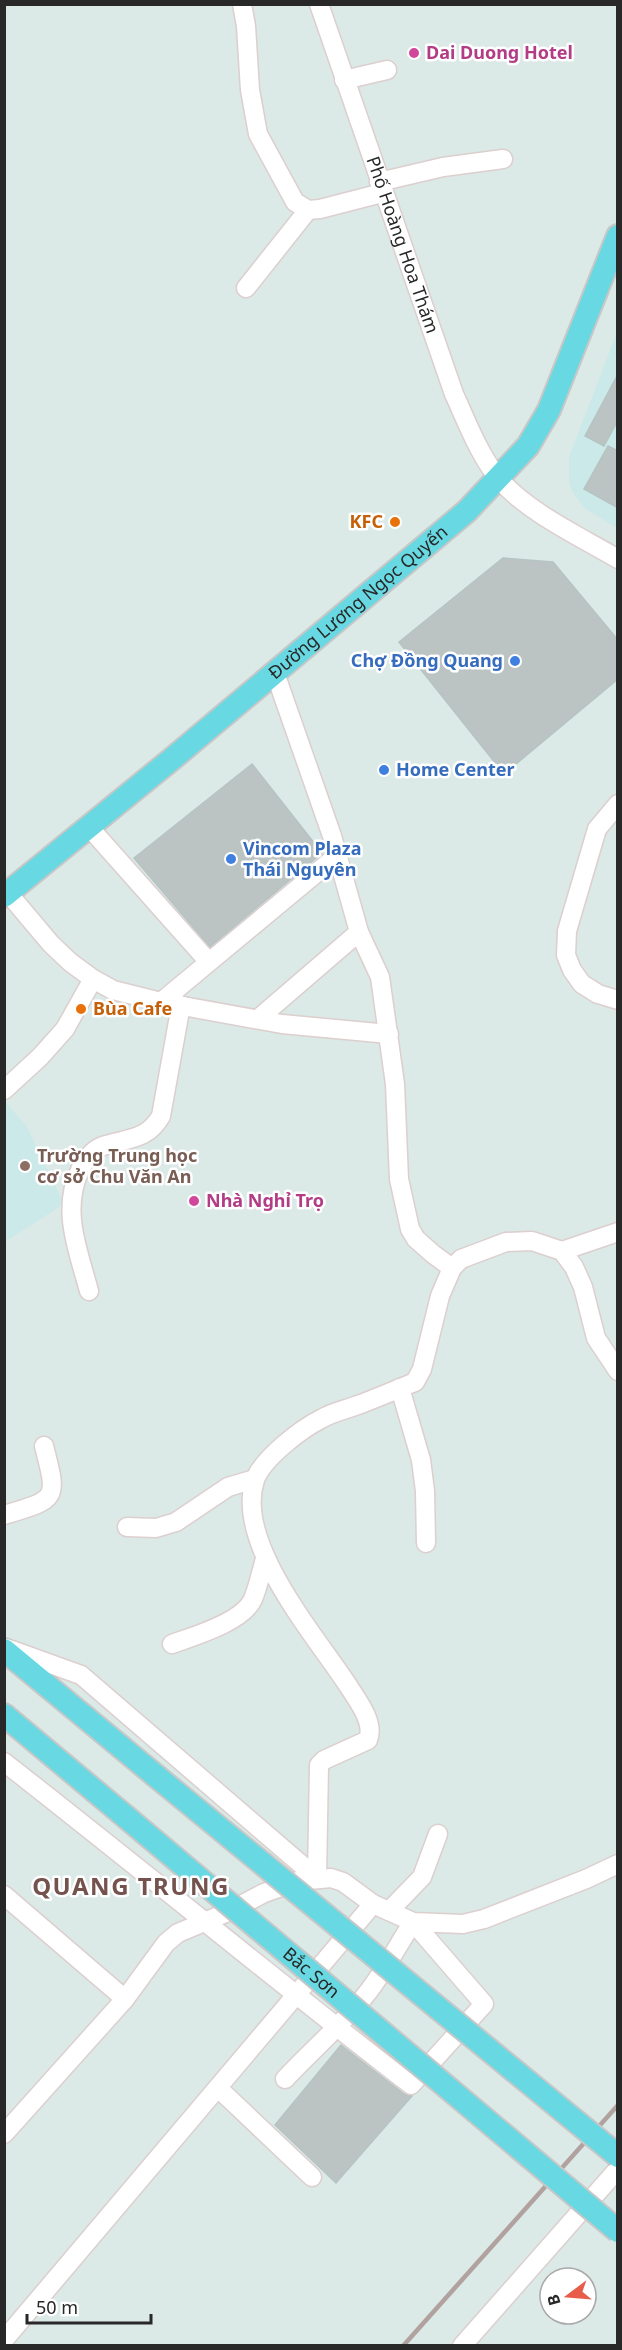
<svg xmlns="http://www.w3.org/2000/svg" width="622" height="2350" font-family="'Noto Sans',sans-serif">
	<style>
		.education { fill: #cce9e9 }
		.building { fill: #bbc4c3; stroke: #b5c4c3; stroke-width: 1.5 }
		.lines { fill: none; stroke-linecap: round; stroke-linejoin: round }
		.minor-casing { stroke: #dccfce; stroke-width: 21 }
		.major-casing { stroke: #c7c7c7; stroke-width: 26 }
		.minor { stroke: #fff; stroke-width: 18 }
		.major { stroke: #68d9e2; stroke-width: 22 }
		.rail { stroke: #b1a19f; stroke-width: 4.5 }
		.major-bridge-casing { stroke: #c7c7c7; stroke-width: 26; stroke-linecap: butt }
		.major-bridge { stroke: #68d9e2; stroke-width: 22 }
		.hotel-dot { fill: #d1479c; stroke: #fff; stroke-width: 2 }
		.food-dot { fill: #e8710a; stroke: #fff; stroke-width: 2 }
		.shop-dot { fill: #3f7fe0; stroke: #fff; stroke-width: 2 }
		.education-dot { fill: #8d6e63; stroke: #fff; stroke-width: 2 }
		.labels { text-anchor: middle; stroke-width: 5; stroke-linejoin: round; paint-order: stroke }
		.hotel-label { font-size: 18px; font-weight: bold; fill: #b23c85; stroke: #fff; text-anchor: start }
		.street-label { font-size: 18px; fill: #282828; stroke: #fff }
		.food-label { font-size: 18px; font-weight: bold; fill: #c56008; stroke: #fff; text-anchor: end }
		.shop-label { font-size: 18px; font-weight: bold; fill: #366cbe; stroke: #fff; text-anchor: start }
		.education-label { font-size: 18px; font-weight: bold; fill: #785e54; stroke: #fff; text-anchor: start }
		.district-label { font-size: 24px; font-weight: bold; letter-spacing: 1.5px; fill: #74524d; stroke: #fff }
	</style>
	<rect width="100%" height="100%" fill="#dbe9e7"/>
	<path class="education" d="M617 332V528L584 508 572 491 569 481V457Z
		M4 1100 27 1127 64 1204 5 1242Z"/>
	<path class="building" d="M618 374V420L604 446 585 436Z
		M608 446 618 451V508L584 489Z
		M503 558 553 562 618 640V679L504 774 399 642Z
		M252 764 322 853 210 947 134 858Z
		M341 2045 404 2094 412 2096 336 2183 275 2125Z"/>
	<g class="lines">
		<g class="minor-casing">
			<g id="minor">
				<path d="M242 4 246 26 250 90 258 134 295 202 308 210 320 209 382 193"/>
				<path id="s1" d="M319 4 454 394C467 422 479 455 499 479 527 512 581 537 618 559"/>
				<path d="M344 80 387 70"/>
				<path d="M379 182 443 167 503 159"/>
				<path d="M246 288 308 210"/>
				<path d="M275 673 332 836 359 932 380 977 395 1084 399 1179 410 1229 416 1239 433 1254 452 1268"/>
				<path d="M618 804 597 829 567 931 566 955 572 970 582 984 598 994 618 1000"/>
				<path d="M89 827 208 961"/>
				<path d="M8 893 51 944 70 962 93 979 113 990 161 1002 282 1024 389 1034"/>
				<path d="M161 1002 338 855"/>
				<path d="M258 1019 359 932"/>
				<path d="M4 1090 40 1057 65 1029 93 979"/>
				<path d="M562 1251 618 1232"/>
				<path d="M89 1291C78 1250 61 1210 80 1170 86 1158 94 1148 106 1145 130 1138 148 1139 161 1116L181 1005"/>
				<path d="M400 1388 421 1460 425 1491 426 1543"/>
				<path d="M4 1515C58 1499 58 1500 44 1446"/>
				<path d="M127 1527 156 1528 176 1522 228 1487 255 1479"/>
				<path d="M172 1644C194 1636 243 1622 253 1599 258 1587 261 1572 265 1559"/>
				<path d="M6 1648 81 1675 317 1878"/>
				<path d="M4 1762C141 1869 274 1979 411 2085L484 2004 413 1922C398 1945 385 1970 368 1992 344 2023 312 2050 285 2079"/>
				<path d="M317 1878 319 1765 324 1760 368 1740C375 1723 358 1701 349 1687 316 1636 234 1543 255 1480 262 1459 301 1429 321 1419 331 1413 344 1410 355 1406 375 1399 395 1390 415 1382L422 1369 440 1296 452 1268 461 1259 506 1242 532 1241 562 1251 574 1267 583 1287 596 1338 618 1371"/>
				<path d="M4 1895 125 1999"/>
				<path d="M389 1911 422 1877 438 1834"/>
				<path d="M218 2088 312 2177"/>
				<path d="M4 2134 125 1999 166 1943 178 1933 228 1912 264 1893 298 1881 331 1878 343 1882 373 1904 413 1922 463 1924 484 1919 586 1879 618 1864"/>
				<path d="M4 2340 373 1904"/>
				<path d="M462 2346 618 2169"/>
			</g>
		</g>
		<g class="major-casing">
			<g id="major">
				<path id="s2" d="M4 896 172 759 467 511 528 446 549 410 618 236"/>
				<path d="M4 1650 156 1776"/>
				<path d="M4 1715 126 1817"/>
			</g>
		</g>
		<use href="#minor" class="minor"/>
		<use href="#major" class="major"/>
		<path class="rail" d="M403 2346 618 2105"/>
		<g class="major-bridge-casing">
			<g id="major-bridge">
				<path d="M156 1776 618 2156"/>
				<path id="s3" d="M126 1817 618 2231"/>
			</g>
		</g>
		<use href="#major-bridge" class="major-bridge"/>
	</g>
	<g class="hotel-dot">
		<circle cx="414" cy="53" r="6"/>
		<circle cx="194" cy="1201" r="6"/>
	</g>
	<g class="food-dot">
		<circle cx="395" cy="522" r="6"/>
		<circle cx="81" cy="1009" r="6"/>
	</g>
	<g class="shop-dot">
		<circle cx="515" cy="661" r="6"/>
		<circle cx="384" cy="770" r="6"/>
		<circle cx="231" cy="859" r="6"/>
	</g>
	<circle class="education-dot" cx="25" cy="1166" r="6"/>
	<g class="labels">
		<g class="hotel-label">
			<text x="426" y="59">Dai Duong Hotel</text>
			<text x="206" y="1207">Nhà Nghỉ Trọ</text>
		</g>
		<g class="street-label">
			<text dy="6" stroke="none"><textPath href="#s1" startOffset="255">Phố Hoàng Hoa Thám</textPath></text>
			<text dy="6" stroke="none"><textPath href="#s2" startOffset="460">Đường Lương Ngọc Quyến</textPath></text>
			<text dy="6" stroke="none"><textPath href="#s3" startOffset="242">Bắc Sơn</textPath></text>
		</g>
		<g class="food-label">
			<text x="383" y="528">KFC</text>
			<text x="93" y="1015" text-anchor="start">Bùa Cafe</text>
		</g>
		<g class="shop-label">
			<text x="503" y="667" text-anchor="end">Chợ Đồng Quang</text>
			<text x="396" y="776">Home Center</text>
			<text x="243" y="855">Vincom Plaza<tspan x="243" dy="21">Thái Nguyên</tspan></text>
		</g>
		<g class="education-label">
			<text x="37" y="1162">Trường Trung học<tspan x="37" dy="21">cơ sở Chu Văn An</tspan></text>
		</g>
		<g class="district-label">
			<text x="131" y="1895">QUANG TRUNG</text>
		</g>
	</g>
	<rect width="622" height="2350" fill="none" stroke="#282828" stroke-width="12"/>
	<g transform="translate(568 2296) rotate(254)"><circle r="28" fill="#ffffff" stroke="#a9a9a9" stroke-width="1.5"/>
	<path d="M0-4.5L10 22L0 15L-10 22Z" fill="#e75d4a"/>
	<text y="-9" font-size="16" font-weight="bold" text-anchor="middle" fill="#282828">B</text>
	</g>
	<path d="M27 2314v9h124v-9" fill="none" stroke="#282828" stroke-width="3"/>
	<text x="36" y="2314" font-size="18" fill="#282828" stroke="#ffffff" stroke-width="4.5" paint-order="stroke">50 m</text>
</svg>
